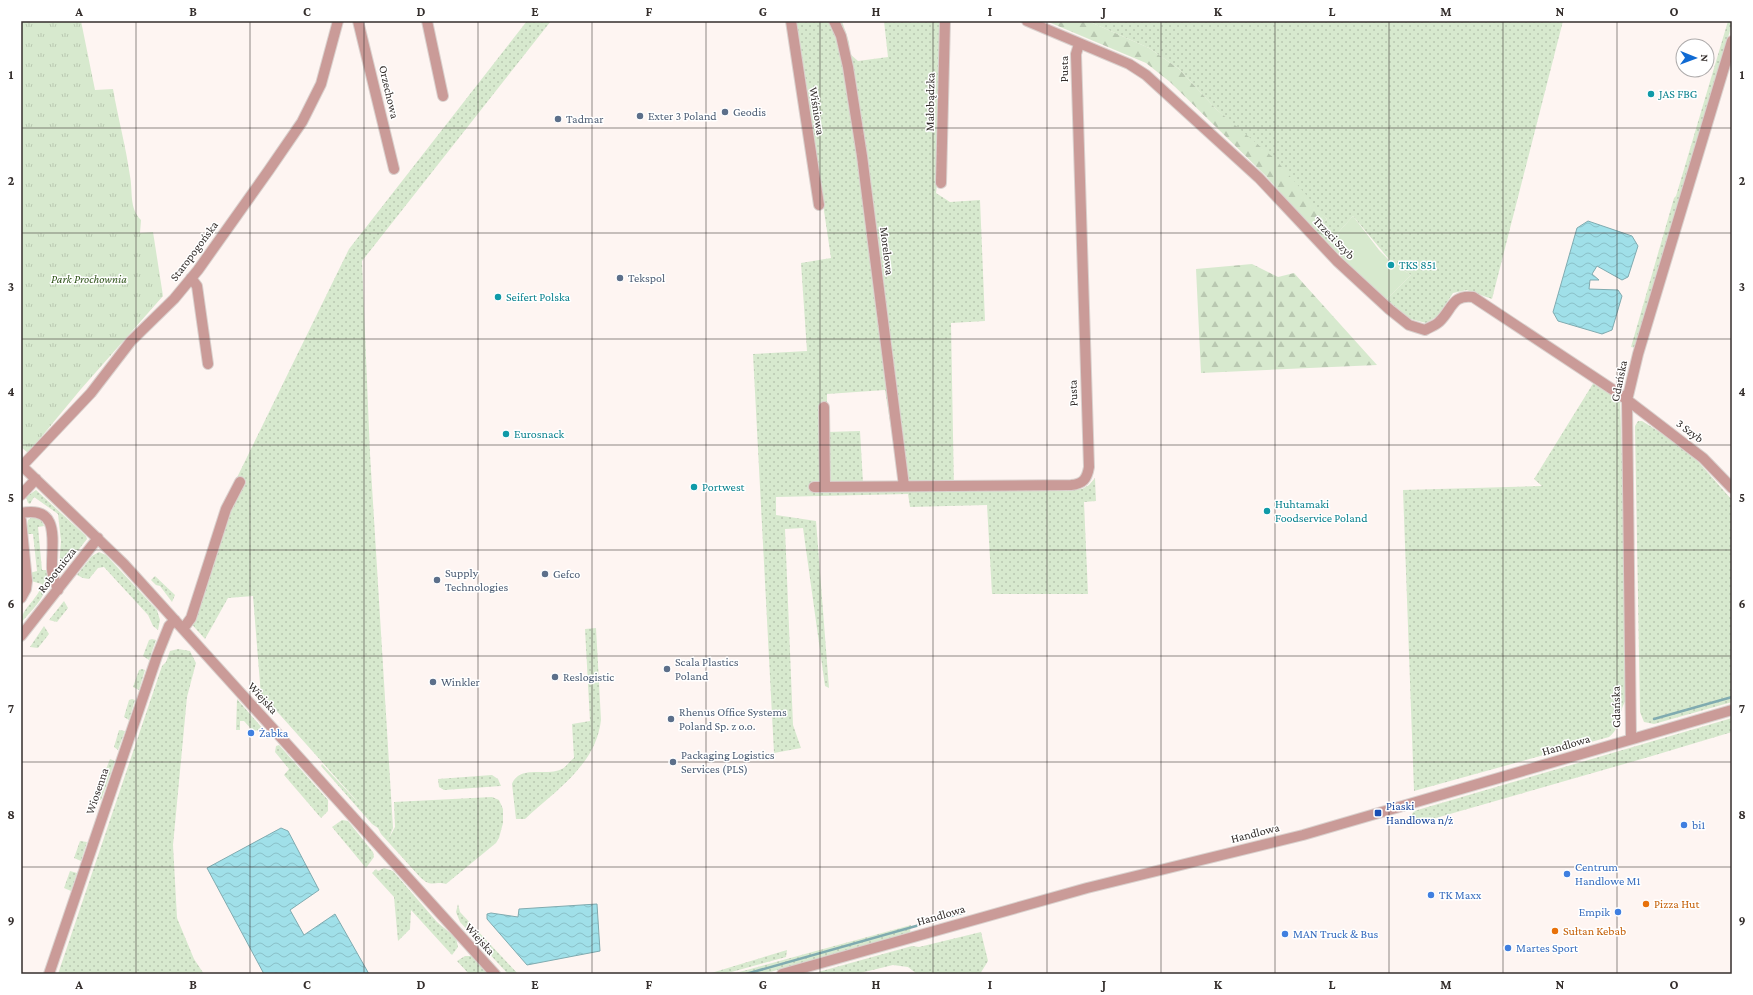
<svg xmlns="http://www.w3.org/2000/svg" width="1753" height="995" font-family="'Crimson Pro',serif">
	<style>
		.grass { fill: url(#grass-dots); fill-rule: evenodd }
		.forest { fill: url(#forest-firs) }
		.park { fill: url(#park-tufts) }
		.pitch { fill: #d7e9ce }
		.water { fill: url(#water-waves); stroke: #80abb0 }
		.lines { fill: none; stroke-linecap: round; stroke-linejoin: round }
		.stream { stroke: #80abb0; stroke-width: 2.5 }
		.minor-casing { stroke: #dad1ce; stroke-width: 12 }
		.minor { stroke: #ca9b98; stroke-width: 10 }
		.grid { fill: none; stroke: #342e2c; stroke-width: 1; stroke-opacity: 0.55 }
		.culture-dot { fill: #0f9aa8; stroke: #fff; stroke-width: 1.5 }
		.service-dot { fill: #5c6f8a; stroke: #fff; stroke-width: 1.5 }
		.shop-dot { fill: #3f7fe0; stroke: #fff; stroke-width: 1.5 }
		.transit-dot { fill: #1a4fb4; stroke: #fff; stroke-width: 1.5 }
		.food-dot { fill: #e8710a; stroke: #fff; stroke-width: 1.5 }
		.labels { text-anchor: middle; stroke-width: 3; stroke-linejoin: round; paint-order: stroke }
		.street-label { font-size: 12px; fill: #342e2c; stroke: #fff }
		.culture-label { font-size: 12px; fill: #0d838f; stroke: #fff; text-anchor: start }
		.service-label { font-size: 12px; fill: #4e5e75; stroke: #fff; text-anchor: start }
		.park-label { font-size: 12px; font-style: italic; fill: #31551b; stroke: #fff }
		.shop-label { font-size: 12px; fill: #366cbe; stroke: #fff; text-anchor: start }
		.transit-label { font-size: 12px; fill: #164399; stroke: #fff; text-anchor: start }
		.food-label { font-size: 12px; fill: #c56008; stroke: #fff; text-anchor: start }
		.neatline { fill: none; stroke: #342e2c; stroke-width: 1.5 }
		.grid-label { font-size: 13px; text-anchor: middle; font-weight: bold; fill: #342e2c }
	</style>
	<defs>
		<pattern id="grass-dots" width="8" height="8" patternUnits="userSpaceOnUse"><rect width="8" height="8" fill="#d7e9ce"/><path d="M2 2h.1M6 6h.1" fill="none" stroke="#b9c8b1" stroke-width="1.8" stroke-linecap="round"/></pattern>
		<pattern id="forest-firs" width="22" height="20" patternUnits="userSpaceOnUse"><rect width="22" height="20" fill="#d7e9ce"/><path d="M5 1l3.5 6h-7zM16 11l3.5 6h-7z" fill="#b9c8b1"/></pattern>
		<pattern id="park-tufts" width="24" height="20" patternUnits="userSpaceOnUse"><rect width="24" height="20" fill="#d7e9ce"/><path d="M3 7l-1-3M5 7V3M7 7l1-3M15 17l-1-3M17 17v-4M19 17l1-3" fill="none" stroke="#b9c8b1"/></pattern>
		<pattern id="water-waves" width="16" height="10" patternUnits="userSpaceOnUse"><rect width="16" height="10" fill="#a0e0e9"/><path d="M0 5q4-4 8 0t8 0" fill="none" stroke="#8ac0c8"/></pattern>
	</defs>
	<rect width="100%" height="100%" fill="#fef5f2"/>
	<path class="grass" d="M527 21H551L362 261 370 454 393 828 389 838 395 827 394 802 492 797 499 800 503 809V823L499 838 496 843 446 884C435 880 432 889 420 877L381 834 378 828 372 824 321 766 322 764 364 809 273 707 261 696 253 596 228 598 205 639 187 619 223 506 349 249Z
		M796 21H842L849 42 850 54 858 61 888 57 884 21H939V169L936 193 950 202 980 200 985 321 951 323 954 491 1082 489 1089 485 1095 478 1096 501 1084 502 1088 594H992L987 505 910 507 908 494 776 497V515L816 521 829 688 825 686 803 528 785 529 793 725 801 748 774 753 753 354 807 351 801 263 831 258ZM885 390 900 484 863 483 860 431 827 432V394Z
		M1088 21H1563L1492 299 1467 290 1453 293 1438 316 1426 323 1410 319 1385 301 1411 275 1393 264 1353 216 1327 245 1314 231 1327 219 1244 134 1216 109 1179 69 1149 48Z
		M1728 21H1732V24L1636 348 1631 347 1674 198 1676 196Z
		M1594 382 1620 397 1625 563 1626 700C1617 714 1623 726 1609 737L1414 791 1403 490 1542 486 1534 479Z
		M1638 421H1642L1687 449 1732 500V702L1654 724 1644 722 1640 712 1635 426Z
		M36 490 86 536 87 539 58 576 55 569 59 568 61 541 58 514 34 497 30 504 28 503 26 497Z
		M34 516 40 517 44 526 38 527 42 570H46C54 590 33 609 21 623 21 608 38 600 42 584L31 581 30 573 37 571 33 534H26L28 520Z
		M99 552 106 555 157 610 160 620 158 630 153 626 148 615 104 567 98 568 89 579 83 578 77 575 92 556Z
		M155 576 175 595 172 602 160 586 156 585 151 580Z
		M64 601 68 608 57 622 49 620Z
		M44 626 49 634 38 648 30 647Z
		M596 628 601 720C596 765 556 790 525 819H516L512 784C520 764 547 777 562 769 566 767 570 761 574 758L572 724 590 721 585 629Z
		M152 639 156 640 149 660 143 656 149 640Z
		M178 649 190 651 196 663 187 697 173 845 177 918 194 959 204 974H58L162 666 166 662 170 651Z
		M142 669 145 670 139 690 133 687 139 670Z
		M132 699 135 700 129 720 124 717 129 700Z
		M237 699 270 737 268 739 264 737 260 730 253 731 244 721H240V730H236Z
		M1732 718V732L1652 756 1415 824 1412 821V814L1414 811Z
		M119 730 125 731 118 750 114 747Z
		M279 745 328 800V811L321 818 284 775 289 769 275 752 276 746Z
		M110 759 115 761 101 800 95 797Z
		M492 775 498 779 501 786 444 790 439 787 438 779Z
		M342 820 348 821 373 852 374 857 366 868 332 827Z
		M80 841 87 842 81 861 74 858Z
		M384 868 393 871 437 922 456 938 458 947 452 955 411 910 410 929 398 941 394 897 372 873 376 869 378 871Z
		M70 871 77 873 71 891 64 888Z
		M458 904 460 912 518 974H508L460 922 456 912Z
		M911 925 910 933 763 974H732Z
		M981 932 988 961 980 974H917L908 967 893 965 856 974H811L912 946 919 947Z
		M787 950 786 957 724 974H708Z
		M465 956H472L489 974H469L457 961Z"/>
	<path class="forest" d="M1046 21H1088L1149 48 1179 69 1216 109 1275 159 1327 219 1314 231 1266 176 1170 82 1146 63Z
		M1252 264 1278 277 1294 273 1377 365 1201 373 1196 269Z"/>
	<path class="park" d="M21 21H81L95 90 113 89C118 118 126 147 130 176 133 192 129 208 141 220L140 233 153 232 163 296 81 389 28 453 21 447Z"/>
	<path class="pitch" d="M1353 216 1379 250 1393 264 1411 275 1385 301 1327 245Z"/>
	<path class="water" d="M1588 221 1632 236 1638 246 1628 277 1622 280 1597 266 1592 274 1599 280H1590L1589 289 1618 290 1622 296 1612 330 1602 334 1558 321 1553 312 1577 228Z
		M281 828 288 831 319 890 290 910 304 935 335 914 369 974H264L207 868Z
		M597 904 600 951 527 965 487 919V914L491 913 518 917 519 909Z"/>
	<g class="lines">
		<path class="stream" d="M1654 719 1732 697
			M746 974 962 913"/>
		<g class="minor-casing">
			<path id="minor" d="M358 21 394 169
				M427 21 443 96
				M791 21 819 205
				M834 21 841 36 848 67 862 156 904 486
				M1027 21 1129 64 1146 75 1259 178 1337 261 1389 309 1409 325 1425 330C1430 327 1436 325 1439 322 1452 310 1452 294 1473 297L1618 393 1703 458 1732 488
				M941 183 945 21
				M191 278 197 286 208 364
				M824 407 825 487
				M21 465 124 564 495 974
				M22 466 91 393 131 341 174 299 198 270 269 170 302 122 321 84 338 21
				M814 487 1071 485C1083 484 1087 479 1089 467L1076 54 1079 44
				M21 495 36 479
				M21 513C62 505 51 544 52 569 52 575 56 583 58 590
				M21 520 27 581 26 589 21 598
				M183 629 191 618 226 509 240 482
				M21 636 98 538
				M1631 739 1627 400 1638 354 1732 41
				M49 974 157 656 169 626 175 620
				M782 974 1087 888 1303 835 1732 710"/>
		</g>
		<use href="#minor" class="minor"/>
	</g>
	<path class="grid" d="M136 21V974M250 21V974M364 21V974M478 21V974M592 21V974M706 21V974M820 21V974M933 21V974M1047 21V974M1161 21V974M1275 21V974M1389 21V974M1503 21V974M1617 21V974M21 128H1732M21 233H1732M21 339H1732M21 445H1732M21 550H1732M21 656H1732M21 762H1732M21 867H1732"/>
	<g class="culture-dot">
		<circle cx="1651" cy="94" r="4"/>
		<circle cx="1391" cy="265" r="4"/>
		<circle cx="498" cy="297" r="4"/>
		<circle cx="506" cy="434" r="4"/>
		<circle cx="694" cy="487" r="4"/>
		<circle cx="1267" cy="511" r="4"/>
	</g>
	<g class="service-dot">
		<circle cx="725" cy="112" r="4"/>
		<circle cx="640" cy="116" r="4"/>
		<circle cx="558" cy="119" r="4"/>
		<circle cx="620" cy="278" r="4"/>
		<circle cx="545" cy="574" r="4"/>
		<circle cx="437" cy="580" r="4"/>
		<circle cx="667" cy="669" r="4"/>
		<circle cx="555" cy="677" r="4"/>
		<circle cx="433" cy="682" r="4"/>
		<circle cx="671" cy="719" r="4"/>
		<circle cx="673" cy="762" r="4"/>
	</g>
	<g class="shop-dot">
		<circle cx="251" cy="733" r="4"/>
		<circle cx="1684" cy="825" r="4"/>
		<circle cx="1567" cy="874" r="4"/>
		<circle cx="1431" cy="895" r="4"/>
		<circle cx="1618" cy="912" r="4"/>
		<circle cx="1285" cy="934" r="4"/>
		<circle cx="1508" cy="948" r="4"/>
	</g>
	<rect class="transit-dot" x="1374" y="809" width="8" height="8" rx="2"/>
	<g class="food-dot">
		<circle cx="1646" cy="904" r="4"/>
		<circle cx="1555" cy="931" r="4"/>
	</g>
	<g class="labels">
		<g class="street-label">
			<text transform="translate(1064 69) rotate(-90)" y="4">Pusta</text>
			<text transform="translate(389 92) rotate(77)" y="4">Orzechowa</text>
			<text transform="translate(930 102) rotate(-89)" y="4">Małobądzka</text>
			<text transform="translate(817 111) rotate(81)" y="4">Wiśniowa</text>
			<text transform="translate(1334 238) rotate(46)" y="4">Trzeci Szyb</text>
			<text transform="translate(194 251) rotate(-53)" y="4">Staropogońska</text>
			<text transform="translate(887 251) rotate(83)" y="4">Morelowa</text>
			<text transform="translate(1619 381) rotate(-78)" y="4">Gdańska</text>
			<text transform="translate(1073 393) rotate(-92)" y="4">Pusta</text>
			<text transform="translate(1690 431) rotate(37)" y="4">3 Szyb</text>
			<text transform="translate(57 570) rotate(-52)" y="4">Robotnicza</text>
			<text transform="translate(263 698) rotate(48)" y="4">Wiejska</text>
			<text transform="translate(1616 707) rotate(-91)" y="4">Gdańska</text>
			<text transform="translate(1566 745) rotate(-16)" y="4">Handlowa</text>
			<text transform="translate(97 791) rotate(-71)" y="4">Wiosenna</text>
			<text transform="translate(1255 833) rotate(-14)" y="4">Handlowa</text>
			<text transform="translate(941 915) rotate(-16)" y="4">Handlowa</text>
			<text transform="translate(480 939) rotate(48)" y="4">Wiejska</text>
		</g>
		<g class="culture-label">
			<text x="1659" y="98">JAS FBG</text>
			<text x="1399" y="269">TKS 851</text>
			<text x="506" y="301">Seifert Polska</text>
			<text x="514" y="438">Eurosnack</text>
			<text x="702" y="491">Portwest</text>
			<text x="1275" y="508">Huhtamaki<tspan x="1275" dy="14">Foodservice Poland</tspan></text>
		</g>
		<g class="service-label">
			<text x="733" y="116">Geodis</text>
			<text x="648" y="120">Exter 3 Poland</text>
			<text x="566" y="123">Tadmar</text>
			<text x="628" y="282">Tekspol</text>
			<text x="445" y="577">Supply<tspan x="445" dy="14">Technologies</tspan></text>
			<text x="553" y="578">Gefco</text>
			<text x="675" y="666">Scala Plastics<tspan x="675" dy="14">Poland</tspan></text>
			<text x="563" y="681">Reslogistic</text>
			<text x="441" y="686">Winkler</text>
			<text x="679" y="716">Rhenus Office Systems<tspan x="679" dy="14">Poland Sp. z o.o.</tspan></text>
			<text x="681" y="759">Packaging Logistics<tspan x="681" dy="14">Services (PLS)</tspan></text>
		</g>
		<g class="park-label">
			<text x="89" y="283">Park Prochownia</text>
		</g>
		<g class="shop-label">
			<text x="259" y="737">Żabka</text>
			<text x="1692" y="829">bi1</text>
			<text x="1575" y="871">Centrum<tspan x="1575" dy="14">Handlowe M1</tspan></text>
			<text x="1439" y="899">TK Maxx</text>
			<text x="1610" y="916" text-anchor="end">Empik</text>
			<text x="1293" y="938">MAN Truck &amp; Bus</text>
			<text x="1516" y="952">Martes Sport</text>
		</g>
		<g class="transit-label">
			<text x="1386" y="810">Piaski<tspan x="1386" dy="14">Handlowa n/ż</tspan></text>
		</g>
		<g class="food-label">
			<text x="1654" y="908">Pizza Hut</text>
			<text x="1563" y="935">Sułtan Kebab</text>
		</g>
	</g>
	<rect width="1753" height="995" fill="none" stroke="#ffffff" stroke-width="44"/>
	<g transform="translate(1695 58) rotate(91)"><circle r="19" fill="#ffffff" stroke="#aeabab"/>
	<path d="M0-3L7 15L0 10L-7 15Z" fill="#0f6ad3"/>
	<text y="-6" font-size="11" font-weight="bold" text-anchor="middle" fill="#342e2c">N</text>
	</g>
	<rect x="22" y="22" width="1709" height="951" class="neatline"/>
	<g class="grid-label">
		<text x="79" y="16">A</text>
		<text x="193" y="16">B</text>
		<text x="307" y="16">C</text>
		<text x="421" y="16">D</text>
		<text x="535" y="16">E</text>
		<text x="649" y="16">F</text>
		<text x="763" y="16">G</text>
		<text x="876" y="16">H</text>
		<text x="990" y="16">I</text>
		<text x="1104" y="16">J</text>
		<text x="1218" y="16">K</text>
		<text x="1332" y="16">L</text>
		<text x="1446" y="16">M</text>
		<text x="1560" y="16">N</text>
		<text x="1674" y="16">O</text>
		<text x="11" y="79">1</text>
		<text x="1742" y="79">1</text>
		<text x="11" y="185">2</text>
		<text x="1742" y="185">2</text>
		<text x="11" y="291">3</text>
		<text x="1742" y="291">3</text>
		<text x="11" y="396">4</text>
		<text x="1742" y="396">4</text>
		<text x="11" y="502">5</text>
		<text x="1742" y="502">5</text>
		<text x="11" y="608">6</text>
		<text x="1742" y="608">6</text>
		<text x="11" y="713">7</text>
		<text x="1742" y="713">7</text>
		<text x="11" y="819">8</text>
		<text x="1742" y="819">8</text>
		<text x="11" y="925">9</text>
		<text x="1742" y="925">9</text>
		<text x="79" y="989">A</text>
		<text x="193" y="989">B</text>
		<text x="307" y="989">C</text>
		<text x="421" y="989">D</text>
		<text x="535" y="989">E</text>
		<text x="649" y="989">F</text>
		<text x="763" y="989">G</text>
		<text x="876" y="989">H</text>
		<text x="990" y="989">I</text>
		<text x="1104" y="989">J</text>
		<text x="1218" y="989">K</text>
		<text x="1332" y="989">L</text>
		<text x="1446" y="989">M</text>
		<text x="1560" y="989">N</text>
		<text x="1674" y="989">O</text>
	</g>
</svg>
